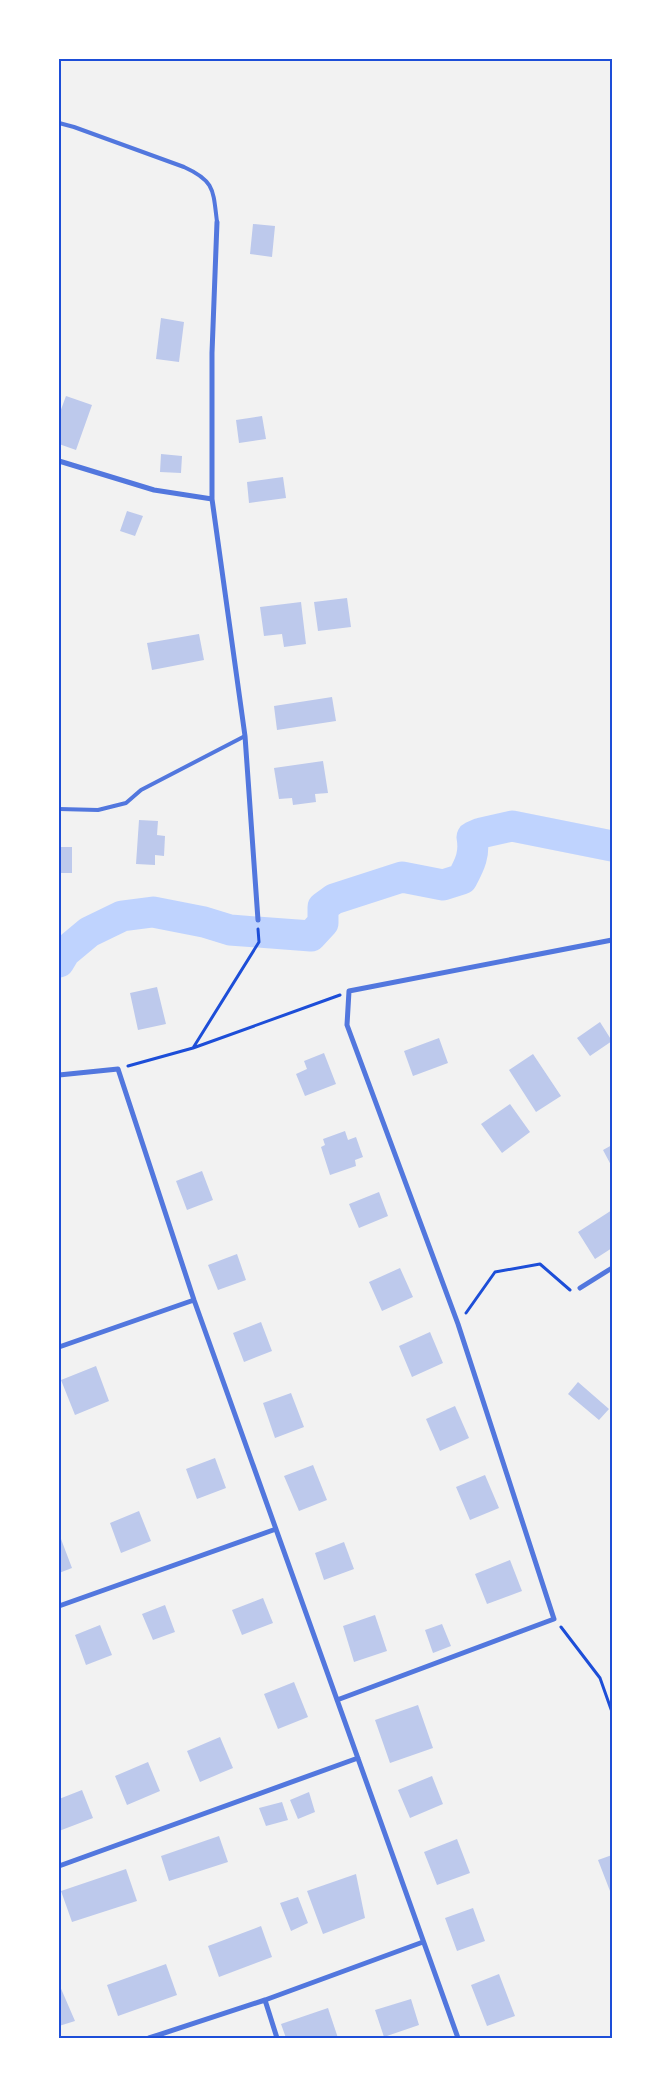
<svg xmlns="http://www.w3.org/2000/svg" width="671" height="2097" font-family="Lato,sans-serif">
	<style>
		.water { fill: #bfd3fe }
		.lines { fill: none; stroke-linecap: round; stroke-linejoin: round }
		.river { stroke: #bfd3fe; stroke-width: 31 }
		.building { fill: #bdc9ec }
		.path { stroke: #1d4ed8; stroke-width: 3 }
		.service { stroke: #5277de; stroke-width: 4 }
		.minor { stroke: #5277de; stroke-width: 5 }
		.neatline { fill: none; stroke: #1d4ed8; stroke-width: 2 }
	</style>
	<rect width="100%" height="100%" fill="#f2f2f2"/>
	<path class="water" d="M551 824H560L568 827 571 835 567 844 563 847C551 844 544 836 551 824Z
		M420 870 431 871 434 883 439 884 436 893H425L421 896C414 894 410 884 407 877L411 873Z"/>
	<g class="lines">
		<path class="river" d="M59 962 65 952 89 932 122 916 153 912 204 922 230 930 311 936 323 923V907L334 899 402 877 443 885 462 879C470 864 475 854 472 837L481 833 512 826 612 846"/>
	</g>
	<path class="building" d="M253 224 275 226 272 257 250 254Z
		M161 318 184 322 179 362 156 359Z
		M66 396 92 405 76 450 59 444V415Z
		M262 416 266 439 239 443 236 420Z
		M161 454 182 456 181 473 160 472Z
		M283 477 286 498 249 503 247 482Z
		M127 511 143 516 135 536 120 531Z
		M347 598 351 627 318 631 314 602Z
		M301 602 306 644 284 647 282 634 264 636 260 607Z
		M199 634 204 660 152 670 147 643Z
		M332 697 336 721 277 730 274 706Z
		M323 761 328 793 315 794 316 802 293 805 292 798 279 799 274 768Z
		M139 820 158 821 157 835 165 836 164 856 155 855V865L136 864Z
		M59 847H72V873H59Z
		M157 987 166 1024 138 1030 130 993Z
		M600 1022 612 1041 590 1056 577 1038Z
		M439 1038 448 1063 413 1076 404 1051Z
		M324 1053 336 1084 305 1096 296 1074 307 1069 304 1061Z
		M533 1054 561 1096 536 1112 509 1070Z
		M510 1104 530 1132 502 1153 481 1124Z
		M345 1131 348 1140 356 1137 363 1157 355 1160 356 1166 330 1175 321 1147 325 1145 323 1139Z
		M612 1145V1167L603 1150Z
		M202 1171 213 1200 187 1210 176 1181Z
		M379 1192 388 1216 359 1228 349 1204Z
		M612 1210V1248L595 1259 578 1232Z
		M237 1254 246 1280 218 1290 208 1265Z
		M400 1268 413 1297 382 1311 369 1282Z
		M261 1322 272 1351 244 1362 233 1333Z
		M430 1332 443 1363 412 1377 399 1346Z
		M96 1366 109 1401 75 1415 61 1380Z
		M578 1382 609 1409 599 1420 568 1394Z
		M291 1393 304 1427 275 1438 263 1403Z
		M455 1406 469 1438 440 1451 426 1419Z
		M215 1458 226 1488 197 1499 186 1469Z
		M313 1465 327 1500 299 1511 284 1476Z
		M485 1475 499 1508 470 1520 456 1487Z
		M139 1511 151 1541 121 1553 110 1523Z
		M61 1539 72 1568 59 1573V1540Z
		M344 1542 354 1569 324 1580 315 1553Z
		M510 1560 522 1591 487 1604 475 1574Z
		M263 1598 273 1623 242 1635 232 1610Z
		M165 1605 175 1632 153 1640 142 1614Z
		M375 1615 387 1651 354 1662 343 1626Z
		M442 1624 451 1646 433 1653 425 1630Z
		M100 1625 112 1655 86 1665 75 1635Z
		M294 1682 308 1717 278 1729 264 1694Z
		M418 1705 433 1748 390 1763 375 1720Z
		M220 1737 233 1768 200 1782 187 1751Z
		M148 1762 160 1791 127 1805 115 1776Z
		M432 1776 443 1804 410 1818 398 1790Z
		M82 1790 93 1818 59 1831V1799Z
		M309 1792 315 1812 298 1819 290 1800Z
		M282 1802 288 1820 266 1826 259 1808Z
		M219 1836 228 1862 169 1881 161 1856Z
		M457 1839 470 1873 437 1885 424 1852Z
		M612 1855V1890L610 1891 598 1860Z
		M126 1869 137 1901 72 1922 61 1891Z
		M356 1874 365 1918 323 1934 307 1891Z
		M298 1897 308 1923 291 1931 280 1903Z
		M473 1908 485 1941 457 1951 445 1918Z
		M261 1926 272 1957 219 1977 208 1946Z
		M166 1964 177 1995 118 2016 107 1985Z
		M499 1974 515 2016 487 2026 471 1985Z
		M59 1984 75 2021 59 2026Z
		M411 1999 419 2025 384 2037 375 2010Z
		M328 2008 338 2038H286L281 2024Z"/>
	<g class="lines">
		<path class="path" d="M193 1048 259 942 258 929
			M128 1066 193 1048 340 995
			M466 1313 495 1272 540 1264 570 1290
			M561 1627 600 1678 612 1712"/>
		<path class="service" d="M59 123 74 127 184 167C215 181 213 190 217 222
			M59 809 98 810 126 803 141 790 245 736"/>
		<path class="minor" d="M217 222 212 353V499L245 736 258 920
			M59 461 154 490 212 499
			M59 1075 118 1069 194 1300 458 2038
			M580 1288 612 1268
			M59 1347 194 1300
			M59 1606 276 1529
			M337 1700 554 1619 458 1324 347 1025 349 991 612 940
			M59 1866 358 1758
			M265 2000 277 2038
			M149 2038 265 2000 423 1942"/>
	</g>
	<rect width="671" height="2097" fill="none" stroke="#ffffff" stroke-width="120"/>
	<rect x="60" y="60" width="551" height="1977" class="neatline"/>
</svg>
